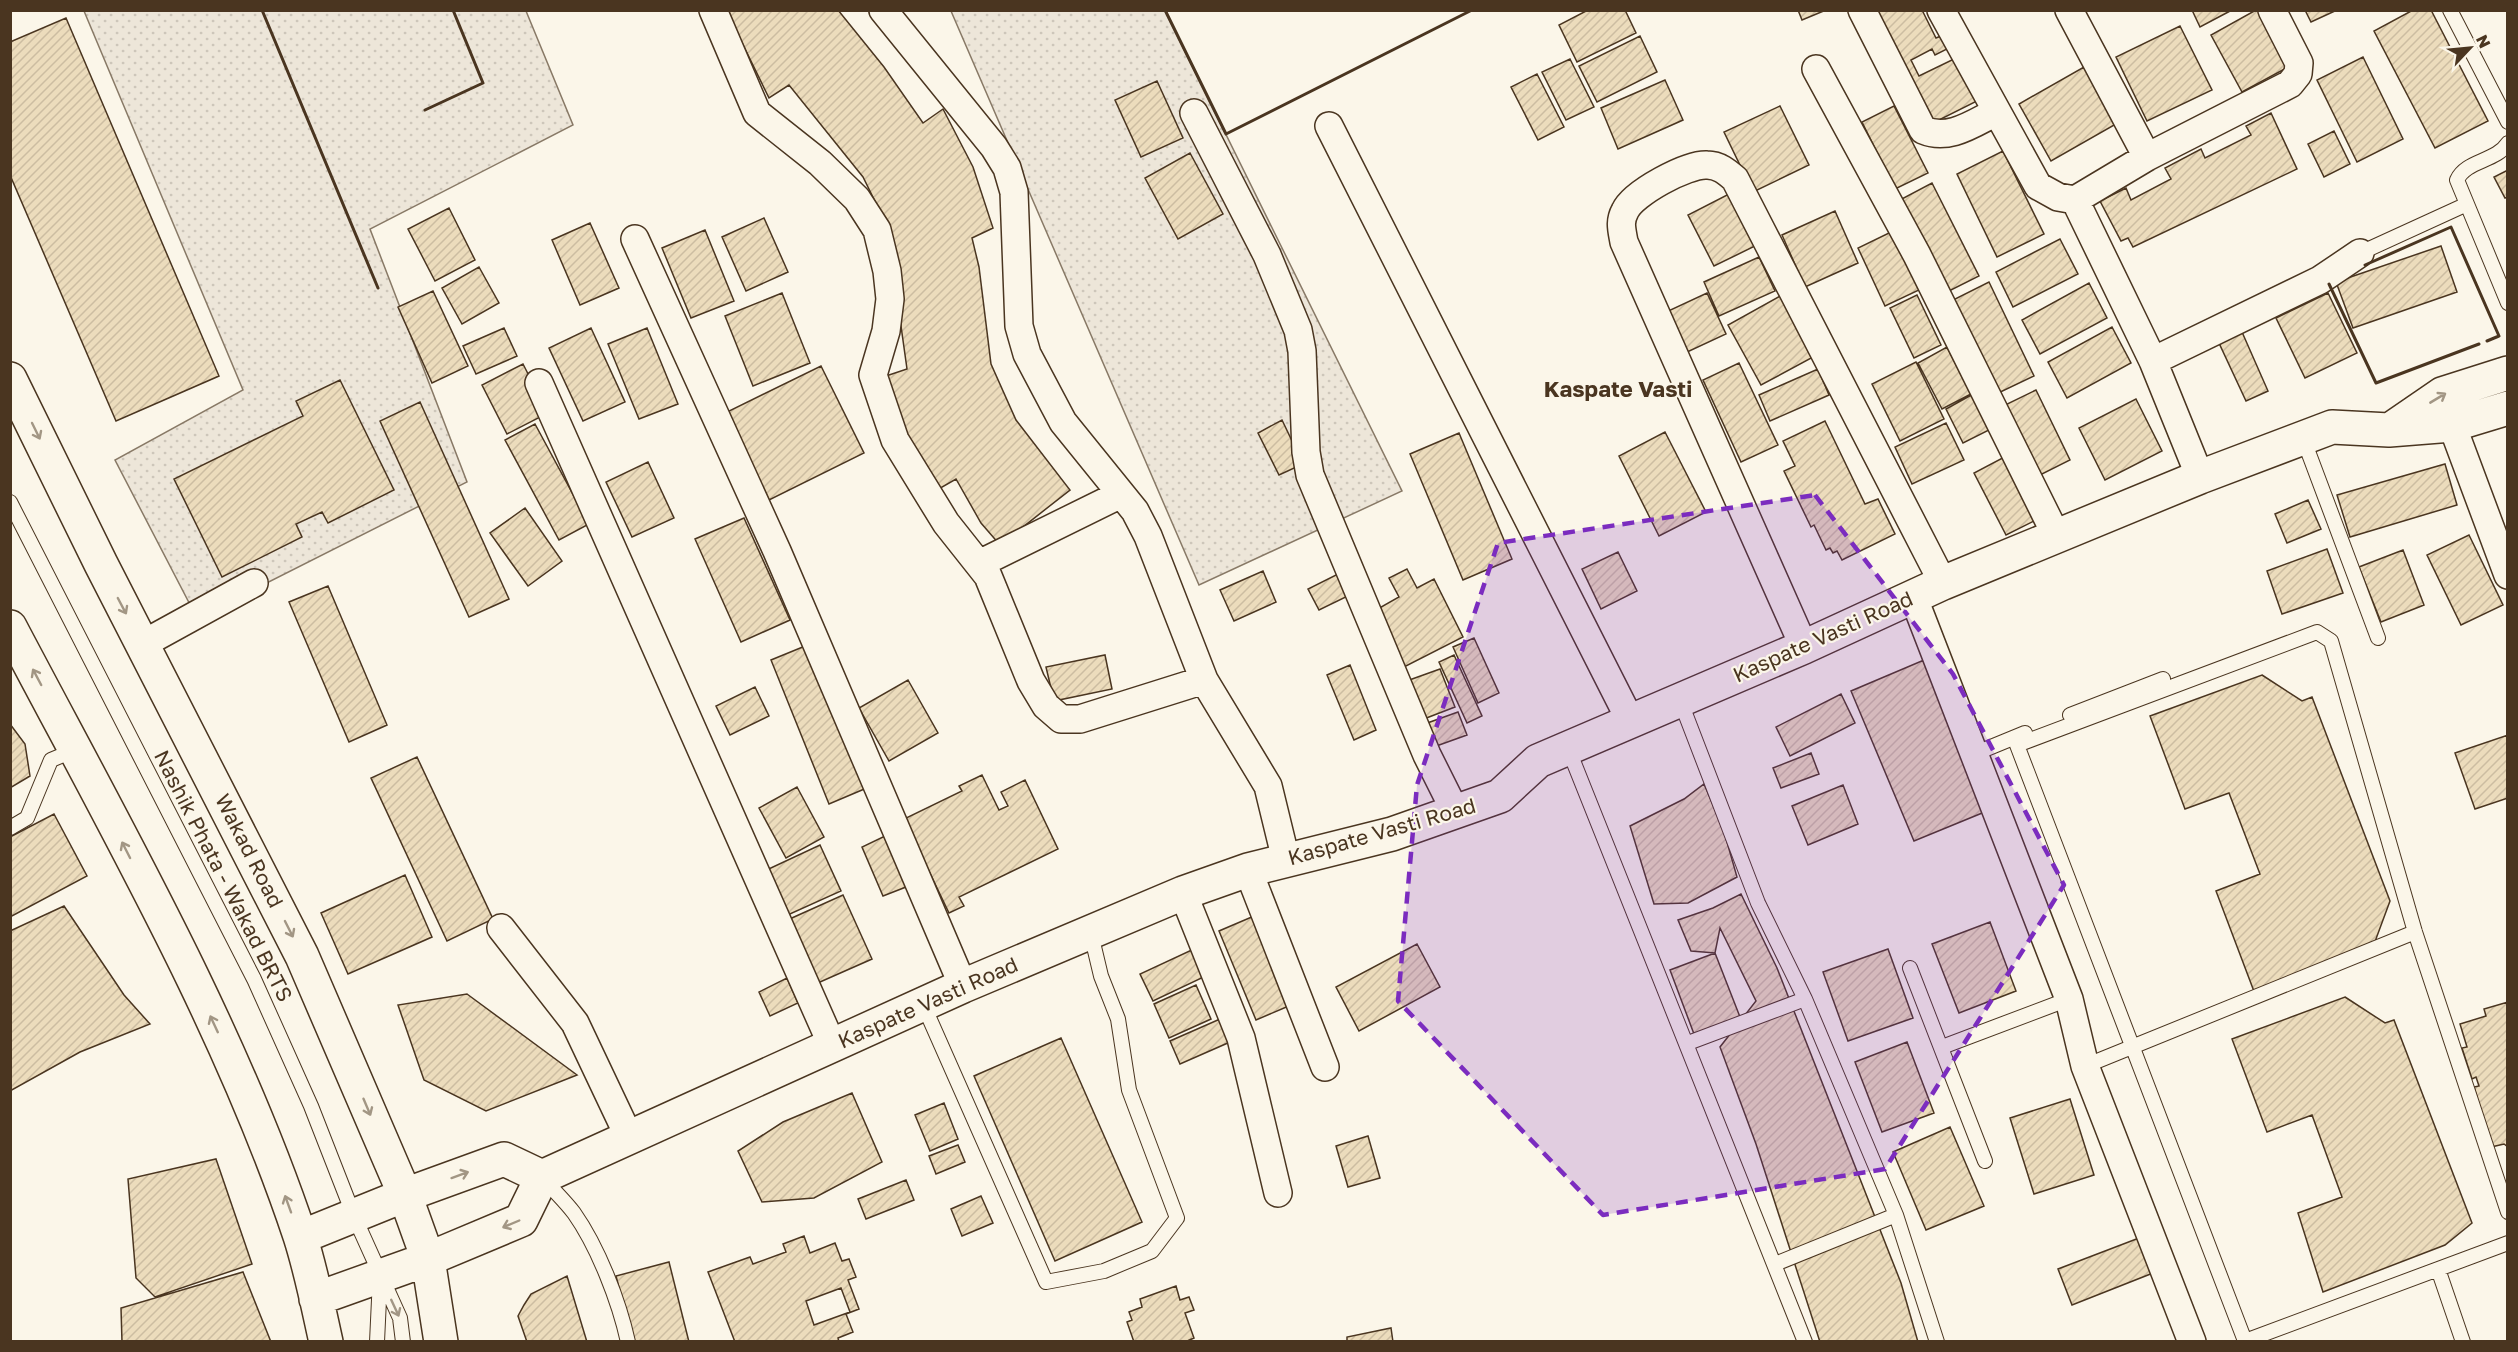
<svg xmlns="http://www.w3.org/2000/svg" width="2518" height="1352" font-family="'Golos Text',sans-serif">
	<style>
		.grass { fill: url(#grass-dots); stroke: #887966; stroke-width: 1.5 }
		.building { fill: url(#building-hatch); stroke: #4a3520; stroke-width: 1.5; fill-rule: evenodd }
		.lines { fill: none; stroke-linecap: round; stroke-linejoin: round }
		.service-casing { stroke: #4a3520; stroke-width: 16 }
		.minor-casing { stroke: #4a3520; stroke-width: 30 }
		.primary-casing { stroke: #4a3520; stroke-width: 36 }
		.service { stroke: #fbf6e9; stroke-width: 14 }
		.minor { stroke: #fbf6e9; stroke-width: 27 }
		.primary { stroke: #fbf6e9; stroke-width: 33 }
		.wall { stroke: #4a3520; stroke-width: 3 }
		.oneway { stroke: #a29684 }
		.marked { fill: #7b2cbf; fill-opacity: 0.2; stroke: #7b2cbf; stroke-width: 4.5; stroke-dasharray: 12 8; stroke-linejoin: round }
		.labels { text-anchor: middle; stroke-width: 4.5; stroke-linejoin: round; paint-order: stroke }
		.street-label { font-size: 21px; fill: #4a3520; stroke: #fbf6e9 }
		.neighbourhood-label { font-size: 22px; font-weight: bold; fill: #4a3520; stroke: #fbf6e9 }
	</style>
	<defs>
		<pattern id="grass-dots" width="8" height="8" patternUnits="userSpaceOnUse" patternTransform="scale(1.5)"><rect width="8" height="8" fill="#ede6d9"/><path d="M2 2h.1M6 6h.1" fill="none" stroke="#cdc6ba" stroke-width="1.8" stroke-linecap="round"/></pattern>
		<pattern id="building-hatch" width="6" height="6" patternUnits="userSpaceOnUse" patternTransform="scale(1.5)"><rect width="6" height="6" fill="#ecdcbc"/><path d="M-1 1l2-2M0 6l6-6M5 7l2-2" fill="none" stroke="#ccbda1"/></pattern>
	</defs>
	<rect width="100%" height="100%" fill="#fbf6e9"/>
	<path class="grass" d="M84 11H526L573 125 370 229 467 482 197 618 115 460 243 390Z
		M951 11H1165L1402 491 1199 585Z"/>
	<path class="building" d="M726 10H838L884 67 923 123 943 109 973 167 993 228 972 238 979 267 991 364 1016 420 1070 490 1000 545 981 523 956 479 937 490 906 433 886 376 907 369 887 226 863 177 789 85 769 98Z
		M1588 10H1625L1636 33 1577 62 1559 25Z
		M1798 10H1826L1802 20Z
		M1869 10H1922L1936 38 1941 36 1947 49 1935 55 1932 49 1911 60 1919 76 1956 58 1977 101 1931 124Z
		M2192 10H2232L2200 27Z
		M2256 10H2260L2290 66 2242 92 2211 35Z
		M2305 10H2337L2311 22Z
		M2413 10H2431L2488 121 2435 148 2374 31Z
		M66 18 219 376 116 421 10 175V42Z
		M2180 26 2212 90 2147 121 2116 57Z
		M1640 36 1657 72 1597 102 1579 66Z
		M2363 57 2403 139 2357 162 2317 80Z
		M1570 59 1594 107 1566 120 1542 72Z
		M2084 67 2116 124 2051 161 2019 104Z
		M1537 74 1564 127 1538 140 1511 87Z
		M1665 80 1683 120 1618 149 1601 108Z
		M1157 81 1183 138 1141 157 1115 100Z
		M1780 106 1809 165 1753 192 1724 132Z
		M1894 106 1928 173 1895 189 1862 122Z
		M2271 113 2297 169 2133 247 2128 238 2121 241 2100 201 2126 188 2131 200 2171 179 2165 168 2201 149 2205 158 2251 135 2246 126Z
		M2334 131 2350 164 2324 177 2308 144Z
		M2003 151 2044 234 1997 257 1957 174Z
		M1190 153 1223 214 1178 239 1145 178Z
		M2508 170V197L2505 198 2494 177Z
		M1932 183 1979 276 1943 294 1896 202Z
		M1729 194 1755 246 1714 266 1688 215Z
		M449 208 475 260 435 281 408 229Z
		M1835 211 1858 263 1805 287 1782 235Z
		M764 218 788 272 746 291 722 237Z
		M590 223 619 288 580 305 552 240Z
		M705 230 734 301 691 318 662 248Z
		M1891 232 1919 290 1885 306 1858 248Z
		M2060 239 2078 274 2013 307 1996 272Z
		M2441 246 2457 292 2353 328 2336 282Z
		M1759 257 1775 291 1719 316 1704 282Z
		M479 267 499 303 462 324 442 288Z
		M1989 282 2034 376 1992 396 1947 303Z
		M2089 283 2107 318 2040 354 2022 320Z
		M433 291 468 366 432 383 398 307Z
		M782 293 810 363 753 386 725 316Z
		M1707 293 1726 334 1685 353 1666 312Z
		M2328 293 2357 353 2305 378 2276 318Z
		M1782 295 1815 356 1761 385 1728 325Z
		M1917 295 1941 345 1914 358 1890 308Z
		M2112 327 2131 363 2067 398 2048 362Z
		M504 328 517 356 476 374 463 346Z
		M591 328 625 402 583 421 549 348Z
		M647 328 678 404 639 419 608 344Z
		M2242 332 2268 391 2246 401 2219 343Z
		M1947 347 1971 394 1942 409 1918 363Z
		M1916 362 1944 419 1900 441 1872 384Z
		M1739 363 1778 445 1741 462 1703 380Z
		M523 364 548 413 507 434 482 385Z
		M821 366 864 453 769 500 727 412Z
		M1818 369 1829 395 1770 421 1759 395Z
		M340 380 394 490 328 523 322 512 296 524 302 537 222 577 174 479 303 416 296 401Z
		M2036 390 2070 460 2036 477 2001 407Z
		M1975 393 1993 428 1963 443 1946 409Z
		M2136 399 2162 451 2105 480 2079 428Z
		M420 402 509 599 469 617 380 421Z
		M1282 420 1303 464 1279 475 1258 433Z
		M1825 421 1865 504 1878 499 1895 534 1842 560 1837 551 1833 553 1830 548 1826 550 1814 525 1811 527 1784 471 1795 466 1783 441Z
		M1946 423 1964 460 1912 484 1895 447Z
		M535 424 589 524 559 540 505 440Z
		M1665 432 1706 512 1659 536 1619 456Z
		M1459 433 1512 559 1463 580 1410 454Z
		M2012 453 2044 516 2006 535 1974 473Z
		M648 462 674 518 632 537 606 482Z
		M2445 464 2457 505 2350 537 2337 495Z
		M2308 500 2321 529 2287 543 2275 514Z
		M525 508 562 561 528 586 490 533Z
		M744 518 790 620 741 642 695 539Z
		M2469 535 2503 605 2461 625 2427 555Z
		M2327 549 2343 593 2282 614 2267 571Z
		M2403 550 2424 605 2381 622 2359 567Z
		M1618 552 1637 591 1601 609 1582 569Z
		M1407 569 1417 588 1434 579 1463 637 1402 668 1374 611 1399 597 1389 578Z
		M1263 571 1276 602 1234 621 1220 590Z
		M1342 572 1352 594 1319 610 1308 589Z
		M328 586 387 725 349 742 289 602Z
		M1474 638 1499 693 1478 703 1453 647Z
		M810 644 869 787 829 804 771 660Z
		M1105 655 1112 689 1054 701 1046 667Z
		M1454 655 1482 716 1467 723 1439 662Z
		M1924 660 1987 811 1914 841 1851 691Z
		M1350 665 1376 730 1354 740 1327 675Z
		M1440 669 1455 707 1416 722 1401 683Z
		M2262 675 2302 701 2312 697 2390 901 2373 947 2255 994 2216 891 2260 874 2229 793 2185 809 2150 716Z
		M908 680 938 733 889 761 859 708Z
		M755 687 769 716 730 735 716 706Z
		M1841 694 1855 723 1790 756 1776 727Z
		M1458 712 1467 735 1428 749 1419 726Z
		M10 724 25 744 30 776 10 788Z
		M2508 735V798L2475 809 2455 753Z
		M1811 753 1819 774 1781 788 1773 768Z
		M417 757 493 919 447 941 371 778Z
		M982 775 999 810 1008 806 1001 792 1025 780 1058 849 959 897 964 906 949 913 904 819 962 791 959 786Z
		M1704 784 1723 828 1737 877 1688 903 1654 904 1630 826 1684 799Z
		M1843 785 1858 824 1808 845 1792 806Z
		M797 787 824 837 786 858 759 808Z
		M54 814 87 876 10 917V837Z
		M885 836 906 887 883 896 862 847Z
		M820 845 841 891 781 918 760 873Z
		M405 875 432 937 348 974 321 913Z
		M1741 894 1777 968 1901 1283 1918 1342H1820L1756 1144 1720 1047 1756 1001 1720 928 1715 953 1691 951 1678 920 1713 908Z
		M843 895 872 959 811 986 783 922Z
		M64 906 124 995 150 1024 80 1052 10 1091V931Z
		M1254 916 1291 1005 1256 1020 1219 931Z
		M1990 922 2016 991 1959 1013 1932 944Z
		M1417 944 1440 987 1359 1031 1336 987Z
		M1196 948 1208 975 1153 1001 1140 974Z
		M1888 949 1913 1018 1848 1041 1823 972Z
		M1715 953 1740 1017 1694 1034 1670 970Z
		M787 978 798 1003 770 1016 759 992Z
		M1196 985 1211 1019 1169 1038 1154 1004Z
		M467 994 577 1075 486 1111 424 1080 398 1005Z
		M2345 997 2385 1023 2394 1020 2472 1223 2445 1245 2323 1292 2298 1213 2342 1197 2312 1115 2267 1132 2232 1039Z
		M2508 1002V1147L2504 1144 2491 1147 2474 1087 2479 1086 2476 1077 2472 1079 2462 1048 2467 1047 2460 1024 2486 1016 2484 1009Z
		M1220 1019 1230 1042 1180 1064 1170 1041Z
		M1061 1038 1142 1222 1055 1261 974 1076Z
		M1907 1042 1934 1113 1882 1132 1855 1062Z
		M852 1093 882 1162 814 1198 762 1202 738 1151 783 1122Z
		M2070 1099 2094 1175 2034 1194 2010 1118Z
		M944 1103 958 1139 930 1151 915 1115Z
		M1950 1127 1984 1206 1926 1230 1893 1152Z
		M1368 1136 1380 1178 1348 1187 1336 1146Z
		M958 1145 965 1162 936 1174 929 1156Z
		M216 1159 252 1264 155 1297 136 1278 128 1179Z
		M906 1180 914 1200 866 1219 858 1199Z
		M981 1196 993 1223 962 1236 951 1209Z
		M804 1236 810 1253 835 1243 842 1261 849 1259 856 1277 848 1280 859 1309 846 1314 853 1332 838 1338 839 1342H735L708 1272 750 1257 753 1264 786 1252 783 1244ZM841 1288 850 1312 814 1325 806 1301Z
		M2139 1238 2153 1273 2072 1305 2058 1269Z
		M669 1262 689 1342H633L616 1276Z
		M243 1272 271 1342H122L121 1308Z
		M567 1276 587 1342H527L518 1316 524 1305 531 1294Z
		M1176 1286 1180 1300 1189 1297 1194 1310 1185 1313 1194 1338 1185 1342H1134L1127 1322 1132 1320 1129 1312 1142 1307 1140 1299Z
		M1391 1328 1393 1342H1347V1337Z"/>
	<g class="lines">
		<g class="service-casing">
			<path id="service" d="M2450 10 2508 122
				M2508 143C2496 162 2466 160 2457 180L2508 303
				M2360 253 2465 205
				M2303 438 2378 638
				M10 502 254 979 311 1106 354 1216 400 1318 403 1342
				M1680 700 1758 903 1805 999 1896 1215 1937 1342
				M2070 715 2163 679
				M1568 748 1805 1342
				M1974 754 2025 733
				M10 828 27 818 51 760 75 750
				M1910 968 1985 1161
				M923 1004 1046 1282 1104 1271 1152 1251 1177 1218 1129 1090 1118 1019 1101 976 1091 934
				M1688 1043 1805 999
				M1942 1047 2069 999
				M2085 1066 2415 932
				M543 1178C553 1190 565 1201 574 1213 598 1247 619 1301 628 1342
				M2508 1212 2415 932 2331 641 2317 632 2017 745 2245 1341 2508 1243
				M1775 1264 1896 1215
				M2438 1269 2463 1342
				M377 1342 380 1278"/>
		</g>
		<g class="minor-casing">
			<path id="minor" d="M713 10 757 113 820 163 857 199 877 230 887 271 890 299 886 331 873 375 895 440 946 523 988 576 1031 681 1046 706 1061 719H1080L1204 680 1148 536 1135 511 1063 422 1027 354 1019 326 1014 192 1007 168 994 147 883 10
				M1862 10 1923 130C1949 141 1972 124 1996 112
				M1941 10 2038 186 2058 197 2075 200 2153 361
				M2069 10 2147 157
				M1816 69 1917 255 2056 535
				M1194 113 1267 255 1298 330 1302 351 1306 452 1310 475 1427 755 1455 811
				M1329 126 1631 722
				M2075 200 2147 157 2290 84 2298 74 2299 63 2272 10
				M635 239 777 551 963 986
				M539 383 832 1045
				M2452 425 2508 575
				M2200 477 2153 361 2320 280 2360 253
				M979 564 1121 494
				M1913 596 2069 999 2085 1066 2192 1342
				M143 644 254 583
				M1804 647 1624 242C1622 230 1619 222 1625 211 1633 193 1687 164 1707 165 1719 165 1727 172 1735 179L1943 583
				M1204 680 1268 786 1286 860
				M1248 870 1325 1067
				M1183 893 1241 1038 1278 1193
				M501 928 575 1023 629 1137"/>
		</g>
		<g class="primary-casing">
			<path id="primary" d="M10 379 101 564 302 956 405 1195 428 1259 441 1342
				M2391 429 2442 394 2508 373
				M10 627C113 823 230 1026 300 1236 311 1270 318 1306 326 1342
				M301 1237 405 1195 504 1159 542 1177
				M316 1299 428 1259 521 1220 542 1177 963 986 1183 893 1248 870 1392 834 1500 796 1538 761 1804 647 1943 583 2200 477 2332 427 2389 430 2452 425 2508 408"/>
		</g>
		<use href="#service" class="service"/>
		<use href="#minor" class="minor"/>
		<use href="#primary" class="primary"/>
		<path class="wall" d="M262 10 378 288
			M1165 10 1226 134 1472 10
			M425 110 483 83 453 10
			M2365 265 2451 227 2499 336 2487 341
			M2329 284 2376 383 2479 344"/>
	</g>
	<defs><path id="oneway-shaft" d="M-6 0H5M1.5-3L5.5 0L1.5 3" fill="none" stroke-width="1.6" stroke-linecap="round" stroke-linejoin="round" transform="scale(1.5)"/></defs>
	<g class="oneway">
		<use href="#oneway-shaft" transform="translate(2438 398) rotate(-31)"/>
		<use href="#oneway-shaft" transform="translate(36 431) rotate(64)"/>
		<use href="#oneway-shaft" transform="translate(122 606) rotate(62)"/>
		<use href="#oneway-shaft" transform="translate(37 677) rotate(-118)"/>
		<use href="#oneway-shaft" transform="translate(126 850) rotate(-117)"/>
		<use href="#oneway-shaft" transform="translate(289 929) rotate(63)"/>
		<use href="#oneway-shaft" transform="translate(214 1024) rotate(-115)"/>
		<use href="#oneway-shaft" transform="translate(367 1107) rotate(67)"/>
		<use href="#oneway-shaft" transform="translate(460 1175) rotate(-20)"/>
		<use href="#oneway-shaft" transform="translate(288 1204) rotate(-110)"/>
		<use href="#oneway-shaft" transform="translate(511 1224) rotate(157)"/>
		<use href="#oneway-shaft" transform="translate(395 1308) rotate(65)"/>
	</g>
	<path class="marked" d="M1815 495 1953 674 2064 885 1885 1169 1603 1215 1398 1001 1417 785 1498 543Z"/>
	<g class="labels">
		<g class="street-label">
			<text transform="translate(1823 637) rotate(-24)" y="7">Kaspate Vasti Road</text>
			<text transform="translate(1382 832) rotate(-16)" y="7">Kaspate Vasti Road</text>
			<text transform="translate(249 851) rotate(63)" y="7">Wakad Road</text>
			<text transform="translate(223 876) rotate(63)" y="7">Nashik Phata - Wakad BRTS</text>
			<text transform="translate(928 1003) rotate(-24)" y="7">Kaspate Vasti Road</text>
		</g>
		<g class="neighbourhood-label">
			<text x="1618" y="397">Kaspate Vasti</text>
		</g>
	</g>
	<rect width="2518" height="1352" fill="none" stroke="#4a3520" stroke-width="24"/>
	<g transform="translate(2470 48) rotate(64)" stroke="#fbf6e9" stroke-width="4.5" paint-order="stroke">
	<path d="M0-4.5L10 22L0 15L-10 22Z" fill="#4a3520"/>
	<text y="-9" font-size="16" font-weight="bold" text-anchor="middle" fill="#4a3520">N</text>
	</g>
</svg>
